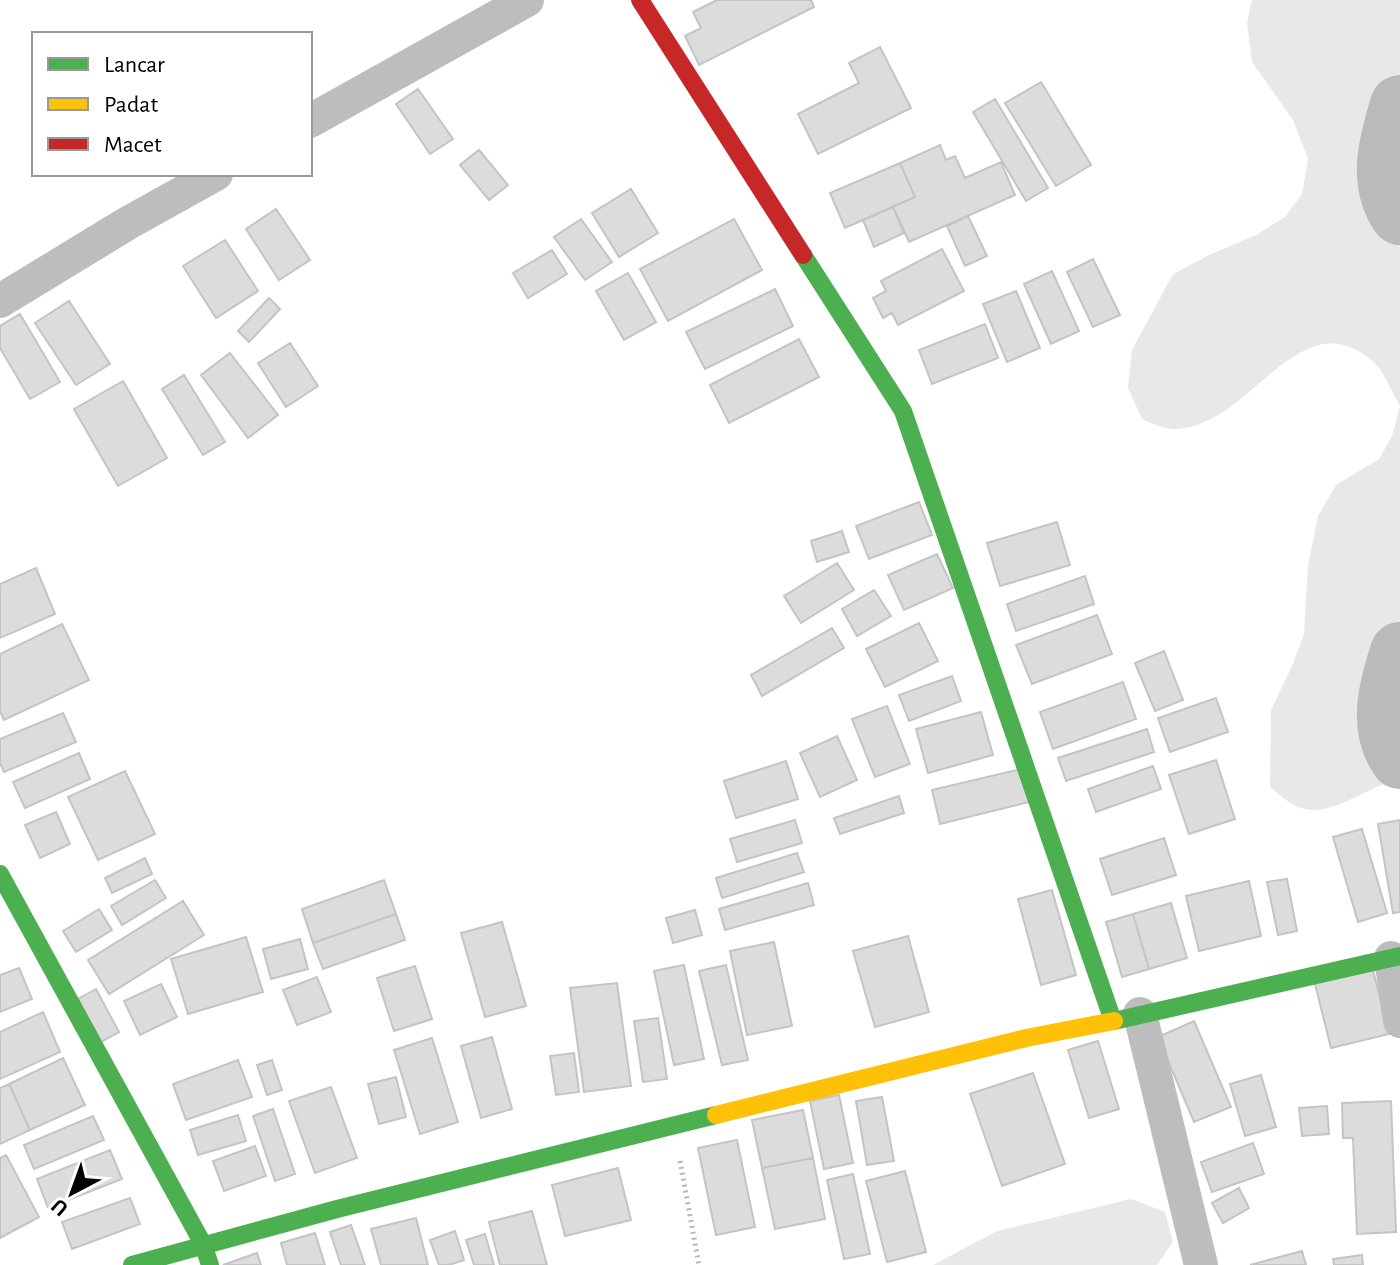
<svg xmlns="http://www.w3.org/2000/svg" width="1400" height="1265" font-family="'Alegreya Sans',sans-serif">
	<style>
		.green { fill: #e8e8e8 }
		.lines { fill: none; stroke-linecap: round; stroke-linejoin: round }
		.river { stroke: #bababa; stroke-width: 60 }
		.building { fill: #dcdcdc; stroke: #c4c4c4; stroke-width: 2 }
		.path { stroke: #b8b8b8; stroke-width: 5; stroke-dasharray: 2 4; stroke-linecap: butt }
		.street { stroke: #bdbdbd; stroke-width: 34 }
		.fast { stroke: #4caf50; stroke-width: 18 }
		.slow { stroke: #ffc107; stroke-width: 18 }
		.jam { stroke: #c62828; stroke-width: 18 }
	</style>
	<rect width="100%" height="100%" fill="#fff"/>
	<path class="green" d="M1252 0H1400V780C1367 784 1330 822 1296 806 1287 802 1278 793 1270 787L1271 710 1293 664 1304 634 1308 565 1318 516 1336 485 1379 459 1392 436 1400 406C1393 394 1387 379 1379 368 1366 351 1340 339 1319 345 1266 361 1235 424 1177 429 1166 430 1152 423 1142 419L1128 388 1132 350 1173 274 1209 255 1256 235 1285 217 1302 194 1308 159 1293 120 1252 62 1247 23Z
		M1131 1199 1165 1212 1173 1242 1157 1265H933L997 1231Z"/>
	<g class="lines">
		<path class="river" d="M1400 105C1389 141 1377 181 1400 215
			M1400 652C1389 686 1377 727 1400 759"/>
	</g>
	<path class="building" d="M717 0H811L814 7 699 65 685 36 701 28 693 12Z
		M880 47 911 108 818 154 798 114 859 83 849 63Z
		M1041 82 1091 165 1056 186 1005 103Z
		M418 89 453 139 430 154 396 104Z
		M995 99 1048 188 1026 201 973 112Z
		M940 145 946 160 955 156 965 178 1001 162 1015 195 909 242 893 207 915 197 900 163Z
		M479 150 508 185 489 200 460 165Z
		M900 163 915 197 845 228 830 193Z
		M631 189 658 233 619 257 592 213Z
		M893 207 904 233 874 247 863 220Z
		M276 209 310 260 279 280 246 229Z
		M968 216 987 256 965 266 947 226Z
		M581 219 612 262 585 280 554 237Z
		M734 219 762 270 668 321 640 269Z
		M225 240 258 291 216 318 183 266Z
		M942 249 964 291 898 325 892 313 883 318 873 298 886 291 881 281Z
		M552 250 567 274 528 298 513 273Z
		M1093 259 1120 315 1093 327 1067 272Z
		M1052 271 1079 331 1051 344 1024 284Z
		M628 273 656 322 624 340 596 291Z
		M775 289 793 326 705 369 686 332Z
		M1016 291 1040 348 1007 362 983 304Z
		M269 298 280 309 249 342 238 331Z
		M69 301 110 364 76 385 35 323Z
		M20 314 60 382 30 399 0 348V326Z
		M985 324 998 358 932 384 919 350Z
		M799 339 819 377 729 423 710 385Z
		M290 343 318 386 286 407 258 363Z
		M230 353 278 415 248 438 201 375Z
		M184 375 225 442 203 455 162 389Z
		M123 381 167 458 118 486 74 409Z
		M919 502 932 535 869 559 856 526Z
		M1057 522 1070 565 1000 586 987 543Z
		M842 531 849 552 817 562 811 541Z
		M937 554 953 588 904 610 888 575Z
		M837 563 854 590 801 623 784 596Z
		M36 568 55 614 0 638V584Z
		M1085 576 1094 604 1016 631 1007 604Z
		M874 590 891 616 857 636 842 609Z
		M1097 615 1112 654 1032 684 1016 645Z
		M919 623 938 661 885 687 866 649Z
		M62 624 89 680 4 720 0 711V654Z
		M832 628 844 648 762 696 751 675Z
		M1164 651 1183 700 1155 711 1135 663Z
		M952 676 961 701 909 721 899 695Z
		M1123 682 1136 719 1053 749 1040 712Z
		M1216 698 1228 732 1170 752 1158 718Z
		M887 706 910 764 875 777 852 719Z
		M981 712 993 755 928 773 916 729Z
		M63 713 76 742 4 772 0 763V739Z
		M1147 729 1154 752 1066 781 1058 758Z
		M837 736 857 780 820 797 800 753Z
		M79 753 90 779 25 808 13 782Z
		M1216 760 1235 819 1189 834 1169 775Z
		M786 761 798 799 736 818 724 781Z
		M1153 766 1161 789 1096 812 1088 789Z
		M1021 769 1029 802 940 824 932 790Z
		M125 771 155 834 98 860 68 797Z
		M899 796 904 813 840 834 834 818Z
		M56 812 70 844 40 858 25 825Z
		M795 820 802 843 737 862 730 839Z
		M1400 820V912L1393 913 1378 824Z
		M1362 829 1387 913 1358 922 1333 837Z
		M1164 838 1176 875 1112 895 1100 859Z
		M797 853 804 872 722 898 716 878Z
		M145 858 152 874 112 893 105 878Z
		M1287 879 1297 931 1278 935 1267 882Z
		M155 880 166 898 122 925 111 906Z
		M384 880 396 914 313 943 302 909Z
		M1249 881 1261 936 1199 951 1186 896Z
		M808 883 814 905 725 930 719 909Z
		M1052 890 1076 975 1041 985 1018 899Z
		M183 901 204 935 109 994 88 960Z
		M1171 903 1187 958 1149 969 1133 914Z
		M99 909 112 930 76 952 63 931Z
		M695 910 702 935 673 943 666 918Z
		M396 914 405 940 323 969 313 943Z
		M1133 914 1149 969 1122 977 1106 922Z
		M502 922 526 1006 485 1017 461 933Z
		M908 936 929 1012 875 1027 853 951Z
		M246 937 263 992 188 1014 171 959Z
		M300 939 308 969 271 979 263 949Z
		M774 942 792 1026 747 1035 730 951Z
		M684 965 704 1059 674 1065 654 971Z
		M726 965 748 1060 722 1065 699 971Z
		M415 966 432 1019 394 1031 377 978Z
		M1372 966 1389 1034 1331 1048 1314 980Z
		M19 968 32 999 0 1012V975Z
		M317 977 331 1012 297 1025 283 990Z
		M617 983 631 1086 584 1092 570 988Z
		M161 984 177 1017 140 1035 124 1001Z
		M96 989 119 1032 101 1042 78 999Z
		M43 1012 60 1052 0 1079V1032Z
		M658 1018 667 1079 643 1082 634 1021Z
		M1194 1021 1231 1107 1194 1122 1158 1037Z
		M492 1037 512 1109 481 1118 461 1046Z
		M432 1038 458 1122 420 1134 394 1050Z
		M1098 1041 1119 1109 1089 1118 1068 1050Z
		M574 1053 579 1092 556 1095 550 1056Z
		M63 1058 85 1105 30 1130 9 1084Z
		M238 1060 252 1097 186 1120 173 1084Z
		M272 1060 282 1090 267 1095 257 1065Z
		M1033 1073 1065 1164 1002 1186 970 1094Z
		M1261 1075 1276 1127 1245 1136 1230 1084Z
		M396 1077 406 1117 379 1124 368 1084Z
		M9 1084 30 1130 0 1144V1088Z
		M331 1087 357 1158 315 1173 289 1101Z
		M839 1095 853 1163 824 1169 810 1101Z
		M882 1097 894 1161 867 1165 856 1101Z
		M1391 1101 1396 1232 1357 1234 1353 1138H1343L1342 1103Z
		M1327 1106 1329 1134 1302 1136 1299 1108Z
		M273 1109 295 1174 275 1181 253 1116Z
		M803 1110 813 1158 762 1168 752 1120Z
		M238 1115 246 1141 198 1155 190 1130Z
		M93 1116 104 1140 34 1169 24 1145Z
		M737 1140 755 1227 716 1235 698 1148Z
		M1253 1143 1264 1174 1212 1192 1201 1162Z
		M255 1146 266 1176 224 1191 213 1161Z
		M110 1150 122 1179 48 1208 37 1179Z
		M6 1155 39 1217 0 1238V1158Z
		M813 1158 825 1219 775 1229 762 1168Z
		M618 1168 631 1220 565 1236 552 1185Z
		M905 1171 926 1252 887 1262 866 1181Z
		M853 1174 870 1254 844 1259 827 1180Z
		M1239 1188 1249 1208 1223 1223 1212 1203Z
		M130 1198 140 1224 72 1249 62 1222Z
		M532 1211 547 1265H500L489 1222Z
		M416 1218 428 1265H381L371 1229Z
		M351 1225 365 1265H341L330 1232Z
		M455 1231 464 1260 449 1265H439L430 1240Z
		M315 1233 325 1265H287L281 1243Z
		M485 1234 494 1265H474L466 1240Z
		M1302 1251 1306 1265H1250Z
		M257 1253 261 1265H223Z
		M1362 1255 1363 1265H1334L1333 1259Z"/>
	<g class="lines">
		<path class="path" d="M680 1161 699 1265"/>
		<path class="street" d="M310 121 527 0
			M0 301 128 223 216 174
			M1391 958 1400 1021
			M1140 1014 1201 1265"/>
		<path class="fast" d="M803 255 903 411 1113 1021
			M0 874 203 1244 210 1265
			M1114 1021 1400 956
			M132 1265 337 1209 716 1115"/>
		<path class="slow" d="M716 1115 1026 1038 1114 1021"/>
		<path class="jam" d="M640 0 803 255"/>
	</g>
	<rect x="32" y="32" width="280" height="144" fill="#ffffff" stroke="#999999" stroke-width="2"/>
	<rect x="48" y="58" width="40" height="12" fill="#4caf50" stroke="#999999" stroke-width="2"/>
	<text x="104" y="72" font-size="24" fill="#000000">Lancar</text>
	<rect x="48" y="98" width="40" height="12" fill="#ffc107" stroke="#999999" stroke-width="2"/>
	<text x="104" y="112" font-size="24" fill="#000000">Padat</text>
	<rect x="48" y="138" width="40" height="12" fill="#c62828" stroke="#999999" stroke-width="2"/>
	<text x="104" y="152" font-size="24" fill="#000000">Macet</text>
	<g transform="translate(72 1193) rotate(221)" stroke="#ffffff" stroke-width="6" paint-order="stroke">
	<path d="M0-6L14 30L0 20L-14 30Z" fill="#000000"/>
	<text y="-12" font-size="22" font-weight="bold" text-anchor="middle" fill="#000000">U</text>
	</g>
</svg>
